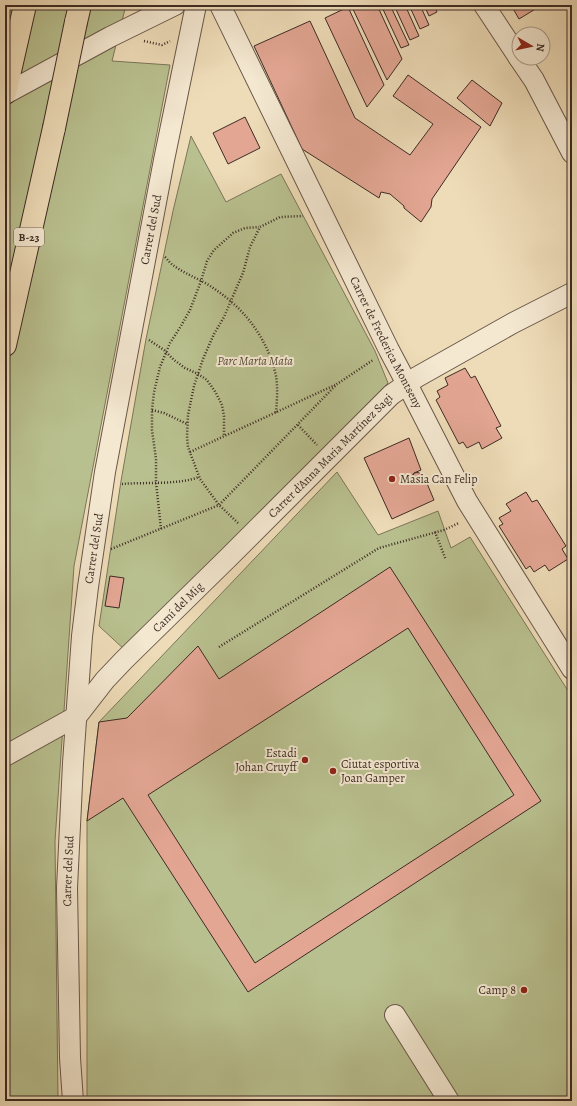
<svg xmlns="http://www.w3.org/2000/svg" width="577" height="1106" font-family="Alegreya,serif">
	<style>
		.green { fill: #b9c08f; stroke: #7b765a }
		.building { fill: #e3a693; stroke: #3d2b24; fill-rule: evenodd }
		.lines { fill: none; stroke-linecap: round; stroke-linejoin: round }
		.minor-casing { stroke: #695749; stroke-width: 22 }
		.highway-casing { stroke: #3d2b24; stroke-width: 24 }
		.path { stroke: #3d2b24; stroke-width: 2.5; stroke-dasharray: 1 2; stroke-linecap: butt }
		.minor { stroke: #f4e8d1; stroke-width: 20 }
		.highway { stroke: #eedcb8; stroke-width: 22 }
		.highway-bridge-casing { stroke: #3d2b24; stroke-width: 24; stroke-linecap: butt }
		.highway-bridge { stroke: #eedcb8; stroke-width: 22 }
		.poi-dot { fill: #8f2418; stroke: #f4e8d1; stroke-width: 1.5 }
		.labels { text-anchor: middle; stroke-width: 4; stroke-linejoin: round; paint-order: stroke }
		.shield { fill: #f4e8d1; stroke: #746458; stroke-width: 1 }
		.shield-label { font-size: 11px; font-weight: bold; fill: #3d2b24 }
		.street-label { font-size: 12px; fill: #3d2b24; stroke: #f4e8d1 }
		.park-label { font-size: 12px; font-style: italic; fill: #564939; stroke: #f4e8d1 }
		.poi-label { font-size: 12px; fill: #3d2b24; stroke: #f4e8d1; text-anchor: start }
	</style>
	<rect width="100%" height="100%" fill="#eedcb8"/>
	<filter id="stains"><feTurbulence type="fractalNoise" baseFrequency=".005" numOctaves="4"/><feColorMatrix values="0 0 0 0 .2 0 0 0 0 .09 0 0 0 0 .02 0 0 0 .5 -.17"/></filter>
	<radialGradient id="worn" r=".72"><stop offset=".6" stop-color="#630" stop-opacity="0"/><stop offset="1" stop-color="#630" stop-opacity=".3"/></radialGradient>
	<path class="green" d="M5 5H126L112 61 170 65 74 566 55 841 58 1101H5Z
		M191 136 226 202 281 174 375 351 388 383 126 651 99 626 121 481 146 339 173 211Z
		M337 472 378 535 438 511 451 548 470 537 572 697V1101H87V821L99 722Z"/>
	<path class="building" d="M351 5H377L402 59 387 80Z
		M381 5H390L409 45 401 48Z
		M394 5H405L419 36 410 40Z
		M409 5H420L429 25 420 29Z
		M424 5H434L437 12 429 16Z
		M511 5H542L519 19Z
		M348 7 384 85 367 107 325 18Z
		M310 21 355 118 410 155 433 124 393 96 408 75 481 127 432 199 431 207 421 222 404 208V206L390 194 381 192 379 198 302 149 254 46Z
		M472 80 502 103 490 126 457 98Z
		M245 117 260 148 228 164 213 133Z
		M465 368 471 378 475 376 501 426 496 428 502 438 482 449 479 442 467 448 463 442 459 444 436 400 440 397 437 391 448 385 445 378Z
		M409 438 421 470 414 473 412 477V481L417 483 426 481 434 500 392 519 364 458Z
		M411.5 478a5.5 5.5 0 1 1 11 0a5.5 5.5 0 1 1-11 0Z
		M526 492 532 502 537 500 566 546 562 549 568 559 549 571 545 565 534 572 530 566 526 569 499 526 503 524 499 518 511 511 506 504Z
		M390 567 541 801 248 992 123 798 87 821 99 722 127 718 198 646 219 679ZM408 628 514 795 255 963 148 795Z
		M110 576 124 578 119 608 105 606Z"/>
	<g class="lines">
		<g class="minor-casing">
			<g id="minor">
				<path id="s1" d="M220 5 389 350 407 384 467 501 572 669"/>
				<path d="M484 5 519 58"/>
				<path d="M519 58 534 80 572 153"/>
				<path d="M5 94 110 37 175 5"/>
				<path id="s2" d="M5 756 77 716 105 680 124 660 230 556 391 395 417 377 513 323 572 293"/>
				<path d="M395 1015 449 1101"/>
				<path id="s3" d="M73 1101 70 1058 67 888 73 763 82 636 88 587 105 472 164 160 196 5"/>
			</g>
		</g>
		<g class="highway-casing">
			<path id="highway" d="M76 22 80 5
				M5 93 25 5
				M5 345 54 128"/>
		</g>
		<path class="path" d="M144 41 162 45 170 41
			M165 257C168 260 170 263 173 265 186 275 203 280 216 290 246 310 268 340 276 376 278 388 277 401 276 413
			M149 340 164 350 174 360 185 368 198 374 207 380 216 393 222 405 224 416V436
			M152 410 164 413 187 424
			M298 425 317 445
			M190 452 335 385
			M122 484C146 482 178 485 199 477
			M238 523 219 505 200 479 188 447 187 436 188 415 194 386 203 359 214 334 224 317 233 296 243 273 250 247 260 227 280 217 303 216
			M161 529 156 482V459L152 430V410L154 392 160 367 170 343 181 326 190 310 201 281 207 261 214 250 233 233 245 228 259 227
			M435 532 446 560
			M111 549 219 505 337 384 373 360
			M219 647 379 548 444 530 459 523"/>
		<use href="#minor" class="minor"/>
		<use href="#highway" class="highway"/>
		<g class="highway-bridge-casing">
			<path id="highway-bridge" d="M54 128 76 22"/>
		</g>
		<use href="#highway-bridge" class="highway-bridge"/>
	</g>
	<g class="poi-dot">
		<circle cx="392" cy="479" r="4"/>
		<circle cx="305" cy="760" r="4"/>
		<circle cx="333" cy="771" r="4"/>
		<circle cx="524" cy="990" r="4"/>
	</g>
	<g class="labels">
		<rect class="shield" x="14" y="228" width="30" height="18" rx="3"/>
		<g class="shield-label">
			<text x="29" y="241">B-23</text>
		</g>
		<g class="street-label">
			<text dy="4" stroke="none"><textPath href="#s3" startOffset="878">Carrer del Sud</textPath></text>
			<text dy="4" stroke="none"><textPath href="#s1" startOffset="376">Carrer de Frederica Montseny</textPath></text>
			<text dy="4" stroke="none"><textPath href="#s2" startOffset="446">Carrer d'Anna Maria Martínez Sagi</textPath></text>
			<text dy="4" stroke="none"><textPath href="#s3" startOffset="554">Carrer del Sud</textPath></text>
			<text dy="4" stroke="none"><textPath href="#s2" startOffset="231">Camí del Mig</textPath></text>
			<text dy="4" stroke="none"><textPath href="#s3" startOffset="230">Carrer del Sud</textPath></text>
		</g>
		<g class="park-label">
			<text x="255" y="365">Parc Marta Mata</text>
		</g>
		<g class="poi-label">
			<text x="400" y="483">Masia Can Felip</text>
			<text x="297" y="757" text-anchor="end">Estadi<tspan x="297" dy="14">Johan Cruyff</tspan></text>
			<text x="341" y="768">Ciutat esportiva<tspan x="341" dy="14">Joan Gamper</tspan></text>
			<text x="516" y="994" text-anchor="end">Camp 8</text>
		</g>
	</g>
	<rect width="577" height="1106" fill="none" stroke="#eedcb8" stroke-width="20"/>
	<rect x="6" y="6" width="565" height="1094" fill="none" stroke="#3d2b24" stroke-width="2"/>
	<rect x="10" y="10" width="557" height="1086" fill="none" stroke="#3d2b24"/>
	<g transform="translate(531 46) rotate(99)"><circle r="19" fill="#f4e8d1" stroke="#ab9c8c"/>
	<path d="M0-3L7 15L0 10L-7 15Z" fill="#8f2418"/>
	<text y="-6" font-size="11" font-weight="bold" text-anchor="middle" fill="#3d2b24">N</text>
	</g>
	<rect width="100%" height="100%" filter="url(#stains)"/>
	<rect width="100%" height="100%" fill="url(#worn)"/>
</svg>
